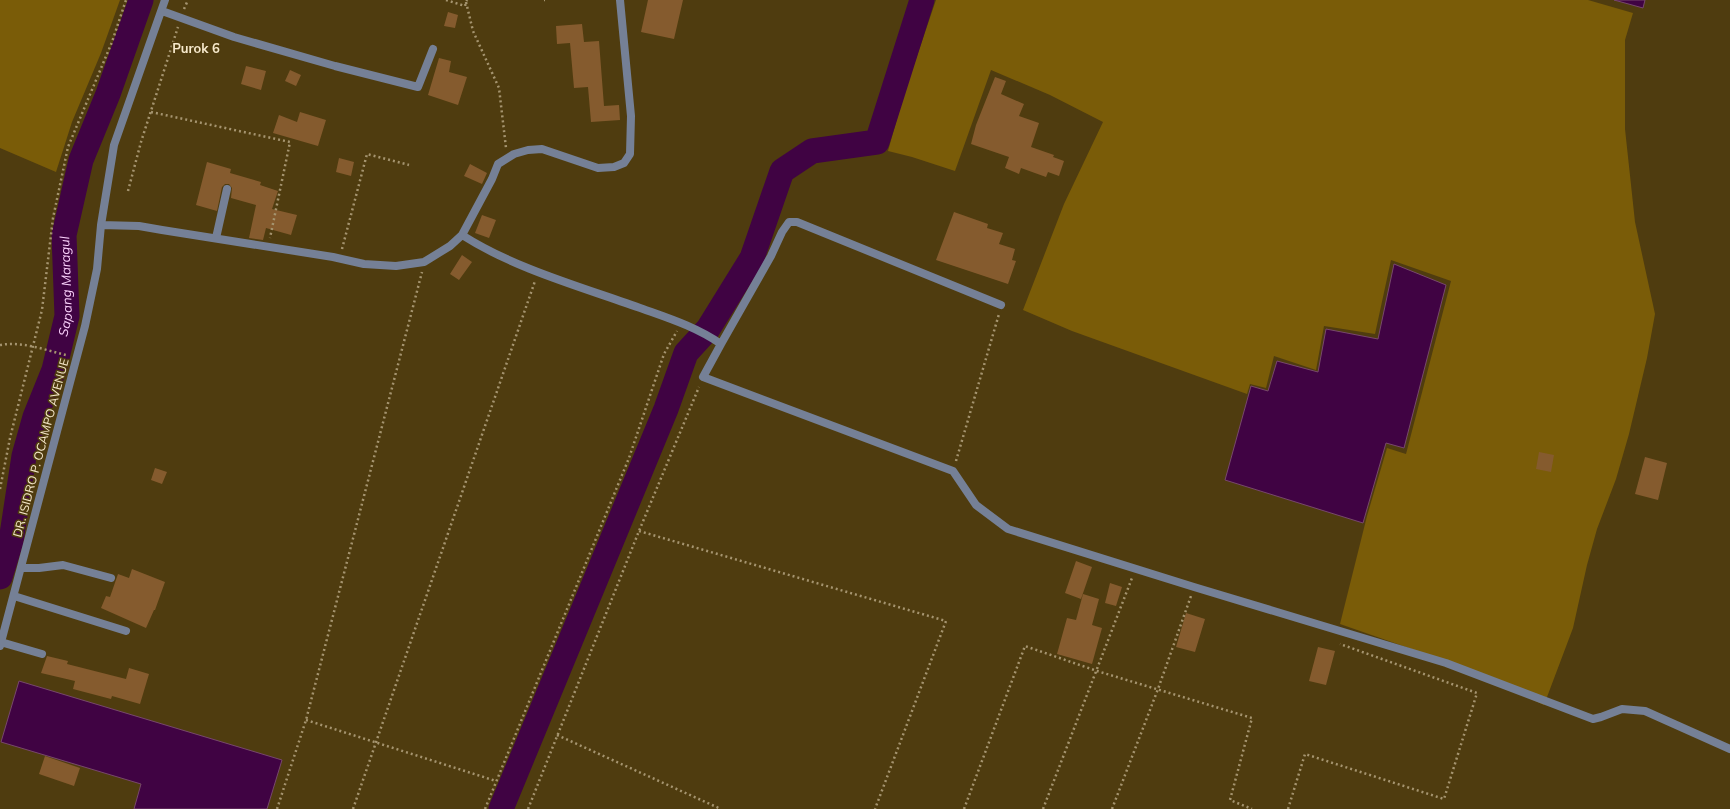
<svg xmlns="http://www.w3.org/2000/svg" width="1730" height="809" font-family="Mulish,sans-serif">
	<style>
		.green { fill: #7a5c08 }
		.water { fill: #400343; stroke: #77486c }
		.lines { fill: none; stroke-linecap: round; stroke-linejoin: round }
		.river { stroke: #400343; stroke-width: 25 }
		.building { fill: #855b2e }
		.path { stroke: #a5946f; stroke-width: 2.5; stroke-dasharray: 2 3; stroke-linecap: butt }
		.service { stroke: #758096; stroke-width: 8 }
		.minor { stroke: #758096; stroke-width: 8 }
		.labels { text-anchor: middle; stroke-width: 3; stroke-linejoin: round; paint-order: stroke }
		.street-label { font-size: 12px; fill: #f7e9cc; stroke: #4f3c0f }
		.neighbourhood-label { font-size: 13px; font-weight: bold; fill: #f7e9cc; stroke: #4f3c0f }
		.water-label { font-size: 13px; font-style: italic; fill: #fdd4fe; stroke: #4f3c0f }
	</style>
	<rect width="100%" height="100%" fill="#4f3c0f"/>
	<path class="green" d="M0 0H120L101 53 72 122 56 172 0 148Z
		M936 0H1588L1633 13 1625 40V129L1635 222 1655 314 1647 358 1629 434 1616 479 1597 529 1587 565 1573 628 1544 705 1446 661 1340 624 1367 516 1387 448 1406 454 1451 281 1391 260 1375 334 1324 326 1316 370 1274 356 1266 388 1250 384 1247 394 1072 331 1023 310 1064 204 1103 122 1050 95 991 70 955 171 912 157 888 151 904 94Z"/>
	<path class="water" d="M1614 0H1645L1643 8Z
		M1394 264 1446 285 1404 448 1386 443 1363 523 1225 480 1251 386 1268 391 1277 361 1318 372 1326 329 1378 339Z
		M19 681 282 760 267 809H134L141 784 1 742Z"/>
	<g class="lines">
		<g class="river">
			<path id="s1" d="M0 577 11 541 24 456 35 417 54 370 67 316 64 235 81 160 108 94 141 0"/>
			<path d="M501 809 666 409 686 353 708 329 752 258 782 171 812 151 877 142 922 0"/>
		</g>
	</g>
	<path class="building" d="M648 0H683L674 39 641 32Z
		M448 12 458 15 455 28 444 26Z
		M582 24 584 42 599 41 604 106 619 105 620 120 591 122 588 87 574 88 570 43 557 44 556 26Z
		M439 58 451 61 449 72 467 77 458 105 428 95Z
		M246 66 266 71 261 90 241 84Z
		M290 70 301 75 296 86 285 81Z
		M995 77 1006 81 1001 94 1024 104 1019 116 1039 123 1031 147 1054 155 1053 157 1064 161 1059 176 1048 172 1046 177 1021 168 1019 174 1005 168 1009 157 971 144 976 125Z
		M300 112 326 120 318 146 273 133 279 115 297 122Z
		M339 158 354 162 351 176 336 172Z
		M207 162 231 169 230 173 261 182 260 185 278 191 272 209 297 215 291 235 266 228 263 240 249 238 256 205 231 198 232 188 229 184H225L222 187 217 211 196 205Z
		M470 164 487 173 482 184 464 176Z
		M954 212 988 224 987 228 1003 233 999 244 1015 249 1012 260 1016 261 1008 284 936 260Z
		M482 215 496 220 489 238 475 233Z
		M462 255 472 262 459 280 450 274Z
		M1539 452 1554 455 1551 472 1536 469Z
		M1645 457 1667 463 1658 500 1635 494Z
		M155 468 167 472 162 484 151 480Z
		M1076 561 1092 567 1081 599 1065 593Z
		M132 569 165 582 155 610H154L146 628 101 608 106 596 110 597 118 574 129 578Z
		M1110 583 1122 587 1116 606 1105 603Z
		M1083 594 1099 599 1092 625 1102 628 1092 664 1057 654 1067 618 1076 620Z
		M1186 613 1205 619 1195 652 1176 647Z
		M1318 647 1335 651 1326 685 1309 681Z
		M47 656 68 661 67 664 126 679 129 668 149 674 140 704 112 696 111 699 73 689 75 681 41 673Z
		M45 756 80 768 74 786 39 774Z"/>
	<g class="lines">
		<path class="path" d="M446 0 465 6 467 0
			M544 0H545
			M466 2 473 31 499 88 506 148
			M184 9 188 0
			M151 112 290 142 270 238
			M128 191 141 142 178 27
			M342 249 367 154 409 165
			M0 345C22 341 45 350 66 355
			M956 461 999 314
			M0 489 10 438 42 310 53 218 68 147 112 42 126 0
			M639 531 946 621 875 809
			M306 720 496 781
			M557 735 721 809
			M277 809 306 720 422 272
			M353 809 535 281
			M485 809 629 458 664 354 677 331
			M528 809 639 531 699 387
			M964 809 1025 646 1097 671 1252 718 1230 800 1252 809
			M1043 809 1132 578
			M1112 809 1158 689 1191 596
			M1288 809 1305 754 1444 799 1477 693 1340 644"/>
		<path class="service" d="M14 596 126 631"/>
		<path class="minor" d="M162 11 234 37 335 66 418 87 433 49
			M101 225 139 226 162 230 333 257 364 264 396 266 424 262 450 246 462 235 492 179 498 164 514 154 528 150 542 149 598 168 614 167 624 163 630 154 631 116 620 0
			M462 235C515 269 585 288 643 309 671 319 696 327 721 344L771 256 782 232 789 222H797L1001 305
			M216 238 227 189
			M721 344 703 377 953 471 976 505 1008 529 1194 587 1446 663 1593 719 1601 717 1622 709 1645 711 1730 749
			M21 568H39L63 565 111 578
			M1 642 42 654
			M0 646 85 326 97 269 101 225 114 145 165 0"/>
	</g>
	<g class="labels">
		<g class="street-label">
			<text transform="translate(41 448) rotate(-75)" y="4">DR. ISIDRO P. OCAMPO AVENUE</text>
		</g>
		<g class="neighbourhood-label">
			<text x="196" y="53">Purok 6</text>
		</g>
		<g class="water-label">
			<text dy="5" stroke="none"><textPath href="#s1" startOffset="300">Sapang Maragul</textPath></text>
		</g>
	</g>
</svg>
